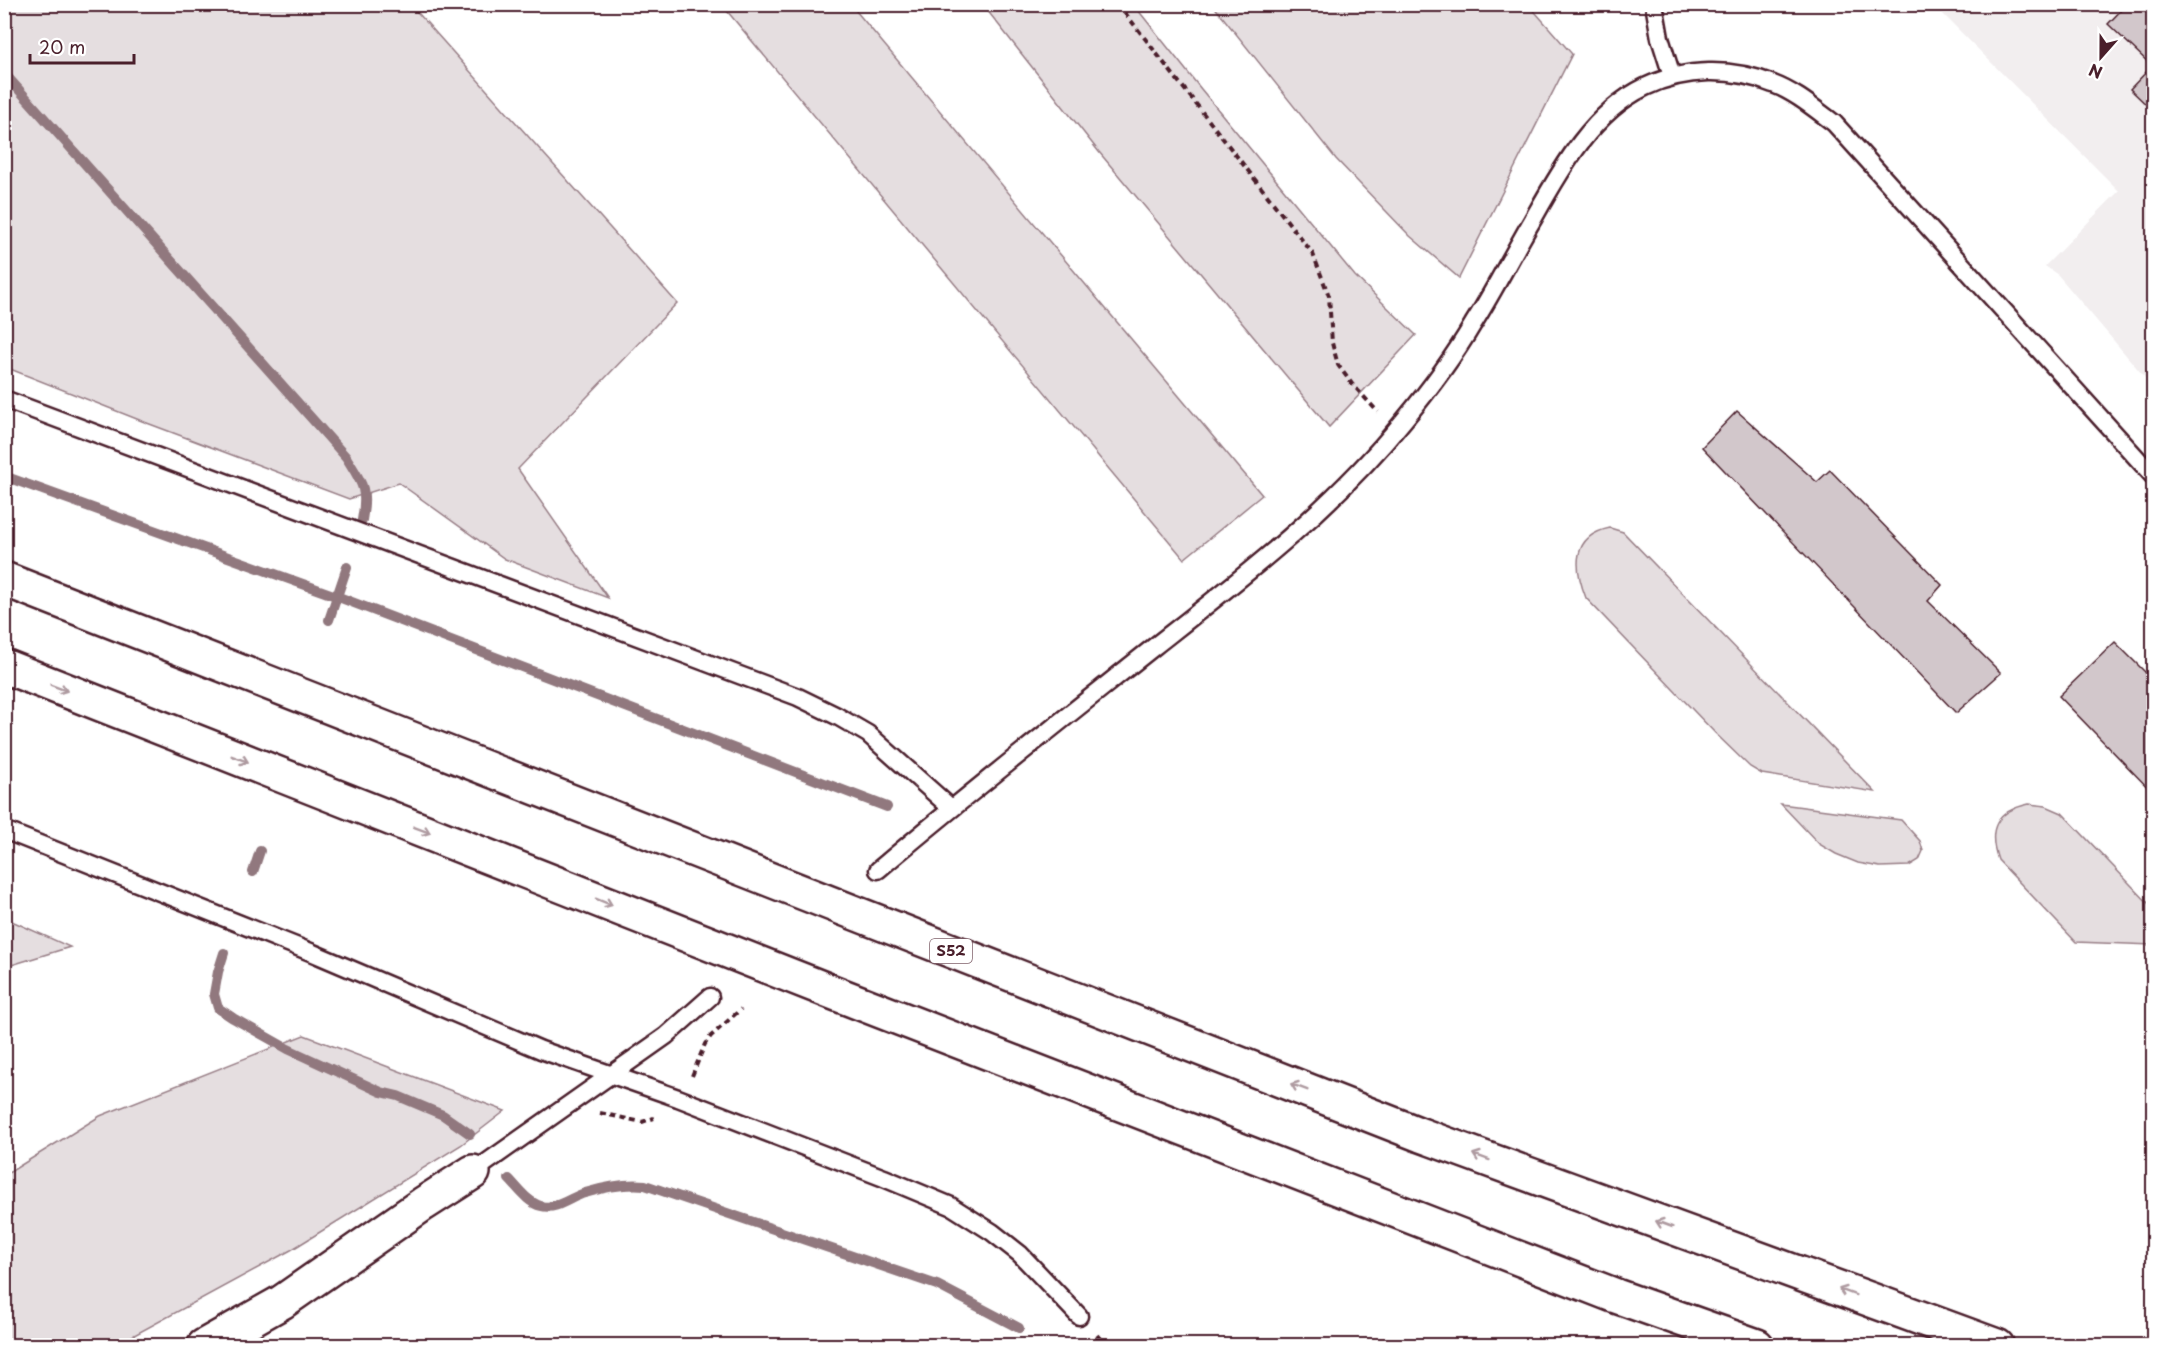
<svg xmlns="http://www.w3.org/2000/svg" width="2158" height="1350" font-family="'Playpen Sans',sans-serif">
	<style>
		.built { fill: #f2eeef }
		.green { fill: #e5dee0; stroke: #987e86; stroke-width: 1.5 }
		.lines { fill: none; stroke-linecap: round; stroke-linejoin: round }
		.stream { stroke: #91787e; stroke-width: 10 }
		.building { fill: #d2c7cb; stroke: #4a1f2b; stroke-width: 1.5 }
		.lane-casing { stroke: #4a1f2b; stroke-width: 21 }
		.street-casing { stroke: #4a1f2b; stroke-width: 38 }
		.highway-casing { stroke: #4a1f2b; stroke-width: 38 }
		.path { stroke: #4a1f2b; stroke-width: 4; stroke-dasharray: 6 4.5; stroke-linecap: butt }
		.lane { stroke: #fff; stroke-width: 16 }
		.street { stroke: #fff; stroke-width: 33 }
		.highway { stroke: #fff; stroke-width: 33 }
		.oneway { stroke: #ae9aa0 }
		.labels { text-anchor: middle; stroke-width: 6; stroke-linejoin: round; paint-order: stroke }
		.shield { fill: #fff; stroke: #80626b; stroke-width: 1.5 }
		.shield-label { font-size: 15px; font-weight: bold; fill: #4a1f2b }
	</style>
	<rect width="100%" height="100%" fill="#fff"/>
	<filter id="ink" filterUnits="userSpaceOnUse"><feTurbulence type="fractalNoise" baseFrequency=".0167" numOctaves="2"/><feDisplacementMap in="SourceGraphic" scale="12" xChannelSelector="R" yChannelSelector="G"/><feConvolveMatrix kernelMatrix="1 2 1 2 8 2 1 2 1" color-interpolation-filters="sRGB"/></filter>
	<g filter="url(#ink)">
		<path class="built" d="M1934 5H2153V387L2058 275 2045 266 2119 191Z"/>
		<path class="green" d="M4 5H411L677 303 518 469 608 598 505 559 399 483 349 499 147 423 5 367Z
			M722 5H851L1262 495 1184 559Z
			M983 5H1134L1201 89 1355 276 1416 335 1329 427 1099 152Z
			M1213 5H1529L1572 54 1459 278 1410 236 1336 159Z
			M1610 528 1623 532 1875 792 1762 774 1750 767 1715 733 1586 598C1574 568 1571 536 1610 528Z
			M1781 804 1901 820 1920 841 1923 851 1919 860 1909 866 1880 867 1858 863 1836 854 1819 844Z
			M2029 804 2046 806 2062 813 2153 908V945L2076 942 1998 860C1987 829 1996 811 2029 804Z
			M5 918 70 947 5 967Z
			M304 1035 505 1111 461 1145 291 1250 116 1345H5V1175L100 1116Z"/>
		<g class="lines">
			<path class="stream" d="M4 73 346 457C362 483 368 488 362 520
				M4 476 336 596 887 807
				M329 620 347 567
				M253 872 260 851
				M224 953 218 972 214 994 218 1008 233 1018 288 1049 381 1092 398 1096 443 1115 470 1134
				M509 1179C518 1188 528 1203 541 1206 558 1210 570 1197 585 1193 605 1187 624 1183 645 1185L937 1285 1019 1328"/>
		</g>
		<path class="building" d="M2127 4H2154V112L2130 89 2152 66 2108 24Z
			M1737 411 1817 482 1830 470 1942 585 1928 601 2001 673 1956 713 1702 447Z
			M2115 642 2154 681V794L2059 696Z"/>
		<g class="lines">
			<g class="lane-casing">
				<path id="lane" d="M1654 4 1660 38 1672 76
					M4 399 798 697 837 716 868 734 951 808
					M4 830 313 953 541 1050 678 1098 884 1178 951 1206 992 1232 1020 1254 1079 1316
					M878 870C969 793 1062 720 1155 646 1243 577 1333 508 1404 420 1429 390 1453 358 1473 324 1494 291 1512 255 1532 221 1560 171 1591 113 1645 87 1685 68 1732 67 1773 84 1795 92 1815 109 1834 123L2154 477
					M473 1172 666 1036 710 997"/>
			</g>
			<g class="street-casing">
				<path id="street" d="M204 1346 282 1302 423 1204 473 1172"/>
			</g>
			<g class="highway-casing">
				<path id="highway" d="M4 579 1421 1135 1997 1346
					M4 666 832 992 1616 1296 1757 1346"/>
			</g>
			<path class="path" d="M1118 4 1313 254 1329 296 1332 343 1338 365 1352 384 1378 412
				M692 1076 705 1044 711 1036 741 1009
				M600 1113 642 1122 654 1118
				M1097 1335 1106 1346"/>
			<use href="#lane" class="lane"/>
			<use href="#street" class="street"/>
			<use href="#highway" class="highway"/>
		</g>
		<defs><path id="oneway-shaft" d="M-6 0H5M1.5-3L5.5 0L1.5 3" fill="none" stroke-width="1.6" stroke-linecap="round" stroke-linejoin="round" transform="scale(1.5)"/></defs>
		<g class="oneway">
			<use href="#oneway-shaft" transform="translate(59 688) rotate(21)"/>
			<use href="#oneway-shaft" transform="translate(240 759) rotate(21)"/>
			<use href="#oneway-shaft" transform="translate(422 830) rotate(21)"/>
			<use href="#oneway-shaft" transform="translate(604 902) rotate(22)"/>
			<use href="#oneway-shaft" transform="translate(1299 1087) rotate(-159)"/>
			<use href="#oneway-shaft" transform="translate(1481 1157) rotate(-160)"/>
			<use href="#oneway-shaft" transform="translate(1664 1224) rotate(-160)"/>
			<use href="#oneway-shaft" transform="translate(1847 1292) rotate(-160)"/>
		</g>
	</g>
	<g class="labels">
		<rect class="shield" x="930" y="939" width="42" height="24" rx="4.5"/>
		<g class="shield-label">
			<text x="951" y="956">S52</text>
		</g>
	</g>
	<rect width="2158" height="1350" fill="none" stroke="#fff" stroke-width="24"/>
	<rect x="12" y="12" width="2134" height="1326" fill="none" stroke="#4a1f2b" stroke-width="2" filter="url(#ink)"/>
	<g transform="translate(2101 57) rotate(201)" stroke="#ffffff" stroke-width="4.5" paint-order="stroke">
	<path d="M0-4.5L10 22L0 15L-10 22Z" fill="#4a1f2b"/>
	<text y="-9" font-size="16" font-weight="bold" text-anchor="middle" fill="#4a1f2b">N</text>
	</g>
	<path d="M30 54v9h104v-9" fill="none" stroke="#4a1f2b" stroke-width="3"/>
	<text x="39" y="54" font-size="18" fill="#4a1f2b" stroke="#ffffff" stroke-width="4.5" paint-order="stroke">20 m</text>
</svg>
